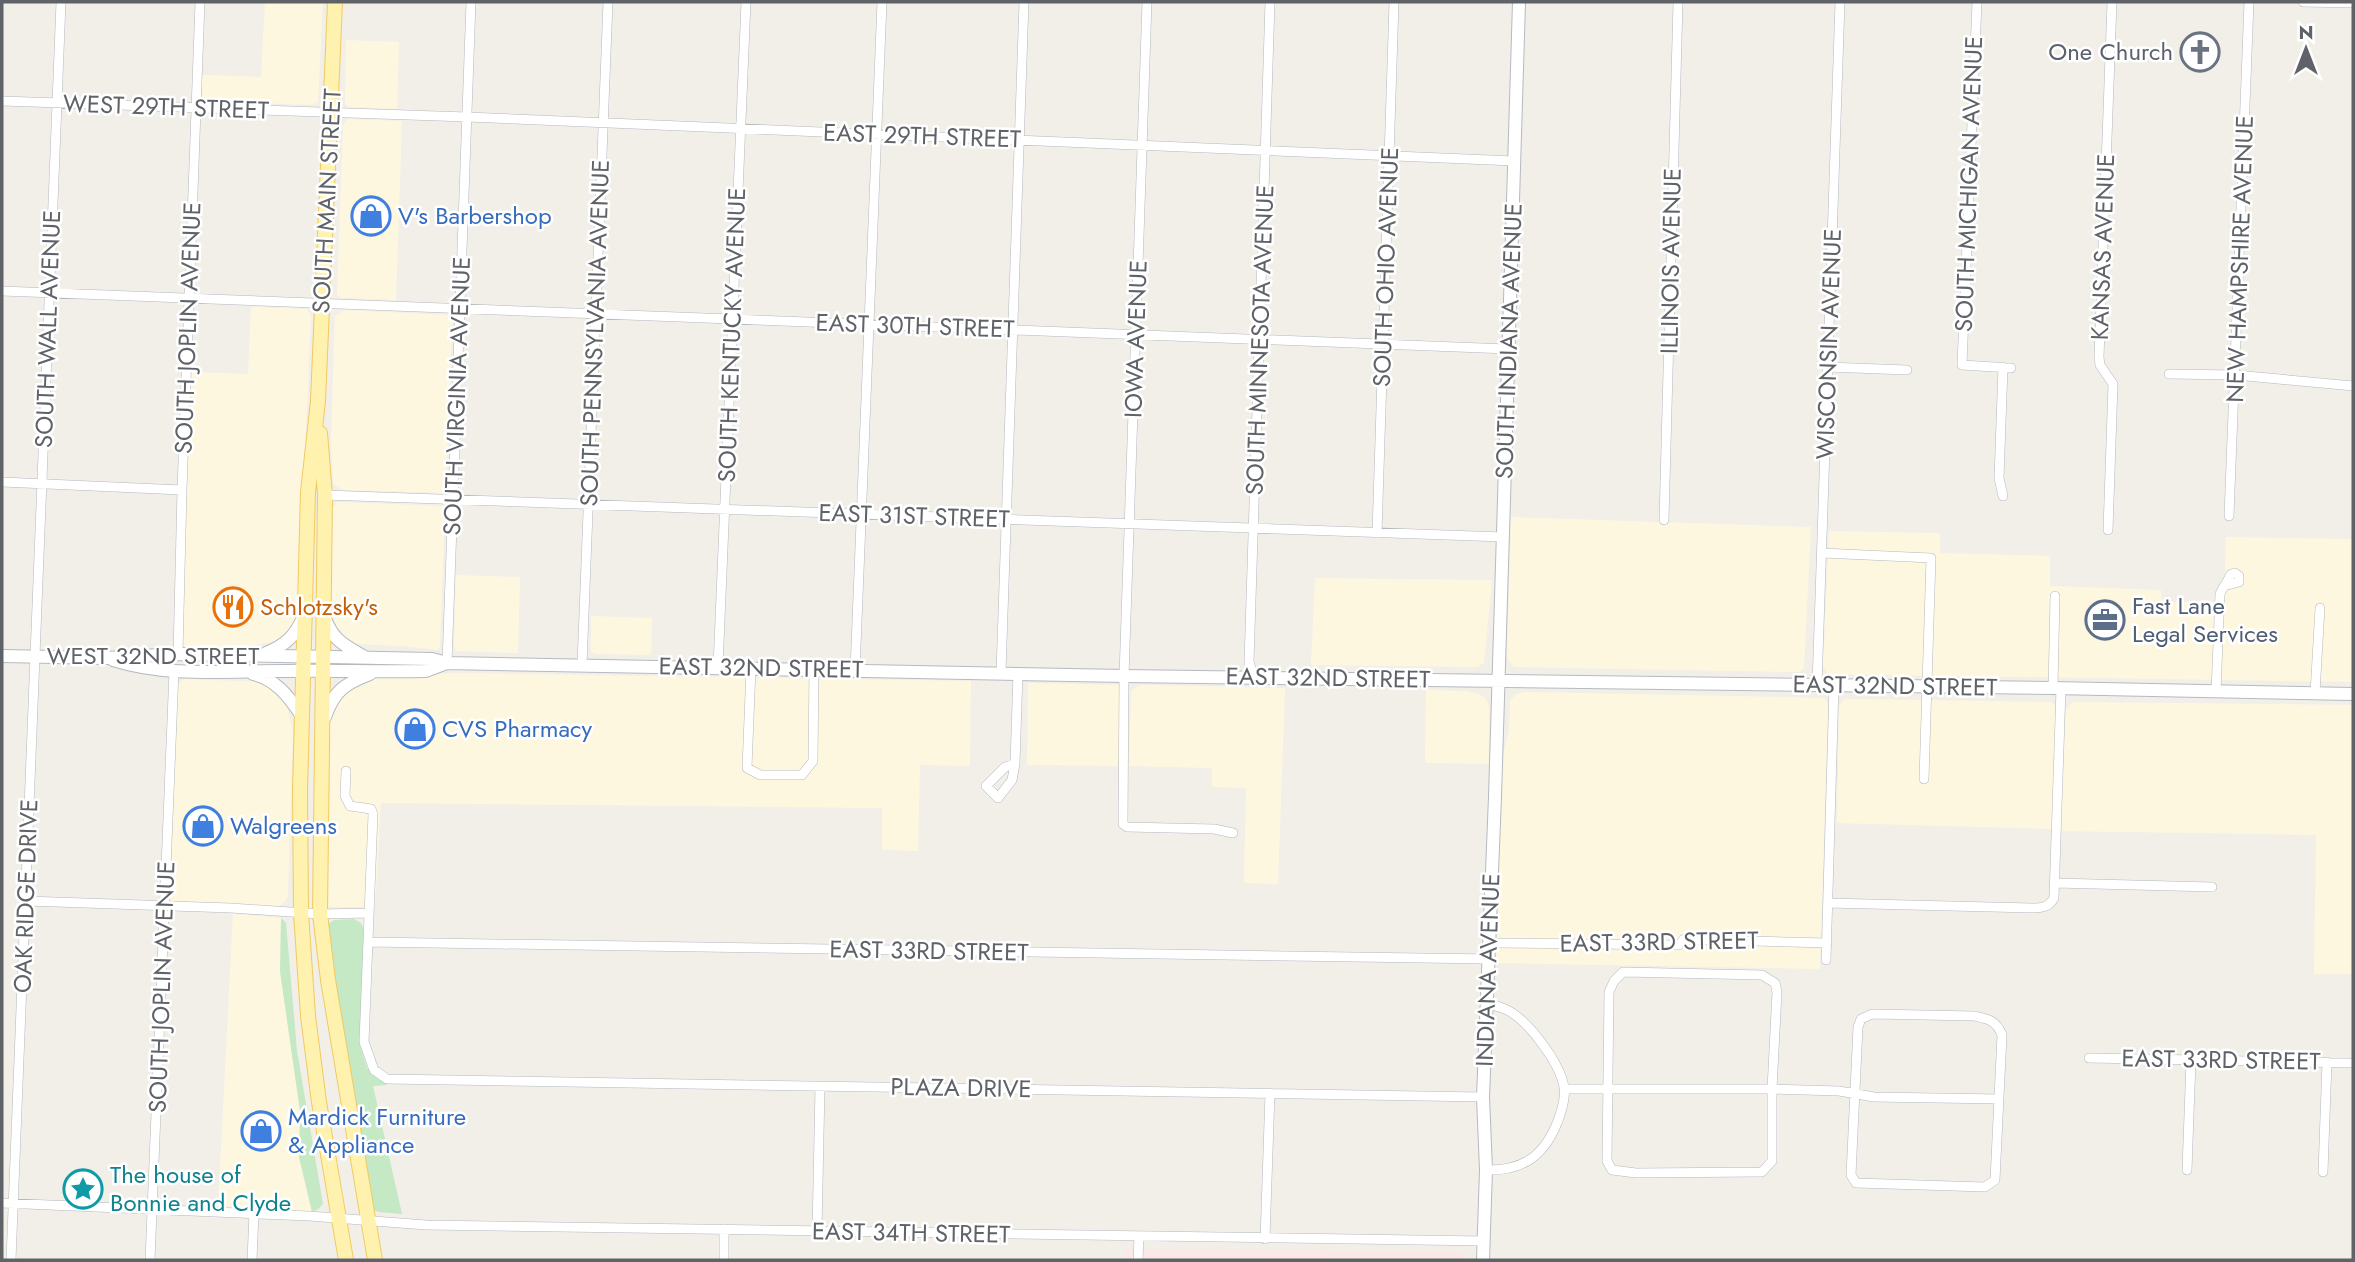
<svg xmlns="http://www.w3.org/2000/svg" width="2355" height="1262" font-family="Jost,sans-serif">
	<style>
		.commercial { fill: #fef7e0 }
		.medical { fill: #fce8e6 }
		.green { fill: #c5e8c5 }
		.lines { fill: none; stroke-linecap: round; stroke-linejoin: round }
		.street-casing { stroke: #b5b8bc; stroke-width: 10 }
		.secondary-casing { stroke: #b6babf; stroke-width: 14 }
		.primary-casing { stroke: #f2c960; stroke-width: 16 }
		.street { stroke: #fff; stroke-width: 9 }
		.secondary { stroke: #fff; stroke-width: 12 }
		.primary { stroke: #fff2af; stroke-width: 14 }
		.labels { text-anchor: middle; stroke-width: 5; stroke-linejoin: round; paint-order: stroke }
		.worship-label { font-size: 24px; fill: #5b616d; stroke: #fff; text-anchor: end }
		.street-label { font-size: 24px; fill: #5f6368; stroke: #fff }
		.shop-label { font-size: 24px; fill: #366cbe; stroke: #fff; text-anchor: start }
		.service-label { font-size: 24px; fill: #4e5e75; stroke: #fff; text-anchor: start }
		.food-label { font-size: 24px; fill: #c56008; stroke: #fff; text-anchor: start }
		.culture-label { font-size: 24px; fill: #0d838f; stroke: #fff; text-anchor: start }
	</style>
	<rect width="100%" height="100%" fill="#f1efe8"/>
	<path class="commercial" d="M265 2H323L318 102 312 105 204 101 202 97V75L261 77Z
		M346 40 399 42 397 109 349 107 345 104Z
		M348 119 402 121 396 300 342 298 337 295 343 125Z
		M251 307 307 309 311 316 298 611 292 628 285 635 273 642 236 648H186L180 644 191 372 248 374Z
		M345 310 448 315 452 318 446 488 444 493 343 490 333 484 331 438 335 316Z
		M338 502 441 506 445 508 440 645 438 650 403 646 356 644 339 635 333 617 331 597 333 507Z
		M1511 517 1811 527 1804 668 1799 672 1514 667 1508 660 1507 654Z
		M1829 531 1940 533V553L2050 556V586L2161 590 2162 602H2224L2226 537 2353 539V682L1828 674 1823 666Z
		M456 575 520 577 518 653 456 651 454 647Z
		M1315 578 1492 580 1484 663 1477 667 1311 665Z
		M591 616 652 618 651 655 596 654 591 652Z
		M458 673 971 681 970 766 920 765 918 851 882 850V808L381 803 375 907H328L324 904 327 722 344 691 373 678 388 675Z
		M186 679 264 682 286 702 293 732 288 894 287 898 281 905 276 907 172 902 170 898 178 683Z
		M1028 683 1119 685 1122 687 1121 766 1027 765Z
		M1142 685 1285 688 1278 884 1244 883 1246 788 1212 787V768L1129 766 1131 692 1135 688Z
		M1426 690 1466 691 1479 694 1486 699 1489 707V764L1425 763Z
		M1522 692 1825 698 1828 704 1820 969 1496 963 1502 759 1509 730 1510 701 1515 695Z
		M1845 699 2052 702 2056 707 2052 829 1837 823 1839 705Z
		M2073 702 2353 705V974H2314L2316 835 2060 831 2066 709Z
		M233 914 281 918 280 971 300 1111 299 1157 312 1212 218 1207Z"/>
	<path class="medical" d="M1124 1249 1461 1252 1465 1258 1464 1260H1125Z"/>
	<path class="green" d="M281 918 286 923 297 1051 323 1204 318 1209 312 1212 299 1157 300 1111 280 971Z
		M354 919 361 923 364 930 360 1046 367 1068 387 1085 373 1086 402 1214 378 1212 372 1208 334 996 327 925 334 920Z"/>
	<g class="lines">
		<g class="street-casing">
			<path id="street" d="M1147 2 1124 676 1123 824 1127 827 1214 829 1233 833
				M1977 2 1962 365 2011 368
				M2303 2 2353 3
				M2 101 467 117 1514 161
				M2 291 1508 349
				M1828 367 1907 370
				M2003 367 1999 478 2003 496
				M2169 374 2236 375 2353 386
				M2 482 182 490
				M325 495 1503 537
				M2229 516 2249 2
				M1664 520 1678 2
				M2108 530 2113 384 2100 365 2099 357 2112 2
				M1377 533 1394 2
				M1822 553 1931 558 1924 779
				M178 654 182 490 200 2
				M447 663 471 2
				M582 665 608 2
				M718 667 746 2
				M751 668 747 768 760 775H802L813 761 814 669
				M855 671 882 2
				M1001 672 1024 2
				M1254 677 1249 662 1270 2
				M1817 686 1840 2
				M2053 688 2055 596
				M2216 691 2220 594C2223 587 2228 581 2231 574L2235 573 2239 576V582L2224 586
				M2315 693 2320 608
				M1015 764 1012 780 998 798 986 786 1005 767Z
				M1015 764 1018 673
				M346 771 345 796 350 806 371 809 373 814 364 1042 374 1070 387 1079 1483 1097
				M2055 883 2212 887
				M26 901 231 908 320 914 369 913
				M1828 903 2032 908C2042 908 2049 907 2054 898L2061 688
				M368 942 1489 959
				M1491 943 1679 945 1684 939 1827 943
				M1826 960 1834 686
				M1623 972 1762 975 1775 983 1777 992 1772 1089V1161L1762 1172 1636 1173 1612 1170 1607 1161 1609 992 1614 981Z
				M1872 1014 1974 1016C1988 1019 1996 1020 2002 1035L1995 1180 1985 1187 1856 1183 1851 1175 1858 1027 1861 1019Z
				M2089 1058 2353 1063
				M1565 1089H1772L1839 1091 1874 1097 1999 1099
				M1486 1170C1525 1171 1546 1154 1559 1118 1562 1109 1566 1096 1564 1087 1560 1063 1528 1020 1507 1010 1501 1007 1493 1005 1486 1003
				M2187 1170 2191 1060
				M2323 1172 2327 1062
				M2 1203 309 1216 426 1225 1484 1241
				M817 1231 820 1087
				M1265 1239 1270 1093
				M11 1260 61 2
				M150 1260 174 671
				M252 1260 254 1213
				M724 1260V1229
				M1138 1260 1139 1237"/>
		</g>
		<g class="secondary-casing">
			<path id="secondary" d="M325 619C334 641 344 645 363 656
				M266 653C286 645 295 636 304 616
				M2 656 107 658 178 654 432 659 447 663 1124 676 2053 688 2353 694
				M113 660C167 677 225 671 280 671 328 670 377 672 426 671L447 663
				M253 674C276 679 289 697 302 716
				M325 717C334 691 344 684 370 674
				M1483 1260 1486 1170 1483 1097 1495 797 1519 2"/>
		</g>
		<g class="primary-casing">
			<path id="primary" d="M335 2 318 401 308 492 300 790 301 913 308 1016 319 1102 346 1260
				M320 433 325 495 320 914 328 980 375 1260"/>
		</g>
		<use href="#street" class="street"/>
		<use href="#secondary" class="secondary"/>
		<use href="#primary" class="primary"/>
	</g>
	<defs>
		<g id="church-ring" transform="scale(2.0125)"><circle r="9.5" fill="#fff" stroke="#6b7280" stroke-width="1.5"/><path d="M-1.2-6h2.4v3.5h3.3v2.4h-3.3V6h-2.4V-.1h-3.3v-2.4h3.3Z" fill="#6b7280"/></g>
		<g id="shop-ring" transform="scale(2.0125)"><circle r="9.5" fill="#fff" stroke="#3f7fe0" stroke-width="1.5"/><path d="M-5-2.5h2.3a2.7 3.5 0 0 1 5.4 0H5L5.5 6h-11ZM-1.5-2.5h3a1.5 2.3 0 0 0-3 0Z" fill="#3f7fe0"/></g>
		<g id="restaurant-ring" transform="scale(2.0125)"><circle r="9.5" fill="#fff" stroke="#e8710a" stroke-width="1.5"/><path d="M-5-6h1v4h1v-4h1v4h1v-4h1v5L-1.5 .5V6h-2V.5L-5-1ZM5-6V6H3V1.5H1.5Q1.5-4 5-6Z" fill="#e8710a"/></g>
		<g id="office-ring" transform="scale(2.0125)"><circle r="9.5" fill="#fff" stroke="#5c6f8a" stroke-width="1.5"/><path d="M-6-3h4V-5.5h4V-3h4V5H-6ZM-1-4.5V-3h2v-1.5ZM-6 0V1H6V0Z" fill="#5c6f8a"/></g>
		<g id="sight-ring" transform="scale(2.0125)"><circle r="9.5" fill="#fff" stroke="#0f9aa8" stroke-width="1.5"/><path d="M0-6L1.8-2.2L6-1.7L2.9 1.2L3.7 5.4L0 3.3L-3.7 5.4L-2.9 1.2L-6-1.7L-1.8-2.2Z" fill="#0f9aa8"/></g>
	</defs>
	<g fill-rule="evenodd">
		<use href="#church-ring" x="2200" y="52"/>
		<use href="#shop-ring" x="371" y="216"/>
		<use href="#restaurant-ring" x="233" y="607"/>
		<use href="#office-ring" x="2105" y="620"/>
		<use href="#shop-ring" x="415" y="729"/>
		<use href="#shop-ring" x="203" y="826"/>
		<use href="#shop-ring" x="261" y="1131"/>
		<use href="#sight-ring" x="83" y="1189"/>
	</g>
	<g class="labels">
		<g class="worship-label">
			<text x="2173" y="60">One Church</text>
		</g>
		<g class="street-label">
			<text transform="translate(166 107) rotate(2)" y="8">WEST 29TH STREET</text>
			<text transform="translate(922 136) rotate(2)" y="8">EAST 29TH STREET</text>
			<text transform="translate(1969 184) rotate(-88)" y="8">SOUTH MICHIGAN AVENUE</text>
			<text transform="translate(327 201) rotate(-87)" y="8">SOUTH MAIN STREET</text>
			<text transform="translate(2103 247) rotate(-88)" y="8">KANSAS AVENUE</text>
			<text transform="translate(2240 259) rotate(-88)" y="8">NEW HAMPSHIRE AVENUE</text>
			<text transform="translate(1671 261) rotate(-89)" y="8">ILLINOIS AVENUE</text>
			<text transform="translate(1386 267) rotate(-88)" y="8">SOUTH OHIO AVENUE</text>
			<text transform="translate(915 326) rotate(2)" y="8">EAST 30TH STREET</text>
			<text transform="translate(188 328) rotate(-88)" y="8">SOUTH JOPLIN AVENUE</text>
			<text transform="translate(48 329) rotate(-88)" y="8">SOUTH WALL AVENUE</text>
			<text transform="translate(595 333) rotate(-88)" y="8">SOUTH PENNSYLVANIA AVENUE</text>
			<text transform="translate(732 335) rotate(-88)" y="8">SOUTH KENTUCKY AVENUE</text>
			<text transform="translate(1136 339) rotate(-88)" y="8">IOWA AVENUE</text>
			<text transform="translate(1260 340) rotate(-88)" y="8">SOUTH MINNESOTA AVENUE</text>
			<text transform="translate(1509 341) rotate(-88)" y="8">SOUTH INDIANA AVENUE</text>
			<text transform="translate(1829 344) rotate(-88)" y="8">WISCONSIN AVENUE</text>
			<text transform="translate(457 396) rotate(-88)" y="8">SOUTH VIRGINIA AVENUE</text>
			<text transform="translate(914 516) rotate(2)" y="8">EAST 31ST STREET</text>
			<text x="153" y="664">WEST 32ND STREET</text>
			<text transform="translate(761 668) rotate(1)" y="8">EAST 32ND STREET</text>
			<text transform="translate(1328 678) rotate(1)" y="8">EAST 32ND STREET</text>
			<text transform="translate(1895 686) rotate(1)" y="8">EAST 32ND STREET</text>
			<text transform="translate(26 896) rotate(-88)" y="8">OAK RIDGE DRIVE</text>
			<text transform="translate(1659 942) rotate(-1)" y="8">EAST 33RD STREET</text>
			<text transform="translate(929 951) rotate(1)" y="8">EAST 33RD STREET</text>
			<text transform="translate(1488 970) rotate(-88)" y="8">INDIANA AVENUE</text>
			<text transform="translate(162 987) rotate(-88)" y="8">SOUTH JOPLIN AVENUE</text>
			<text transform="translate(2221 1060) rotate(1)" y="8">EAST 33RD STREET</text>
			<text transform="translate(961 1088) rotate(1)" y="8">PLAZA DRIVE</text>
			<text transform="translate(911 1233) rotate(1)" y="8">EAST 34TH STREET</text>
		</g>
		<g class="shop-label">
			<text x="398" y="224">V's Barbershop</text>
			<text x="442" y="737">CVS Pharmacy</text>
			<text x="230" y="834">Walgreens</text>
			<text x="288" y="1125">Mardick Furniture<tspan x="288" dy="28">&amp; Appliance</tspan></text>
		</g>
		<g class="service-label">
			<text x="2132" y="614">Fast Lane<tspan x="2132" dy="28">Legal Services</tspan></text>
		</g>
		<g class="food-label">
			<text x="260" y="615">Schlotzsky's</text>
		</g>
		<g class="culture-label">
			<text x="110" y="1183">The house of<tspan x="110" dy="28">Bonnie and Clyde</tspan></text>
		</g>
	</g>
	<rect width="2355" height="1262" fill="none" stroke="#5f6368" stroke-width="7"/>
	<g transform="translate(2306 49)" stroke="#ffffff" stroke-width="5" paint-order="stroke">
	<path d="M0-5L12 26L0 18L-12 26Z" fill="#5f6368"/>
	<text y="-10" font-size="19" font-weight="bold" text-anchor="middle" fill="#5f6368">N</text>
	</g>
</svg>
